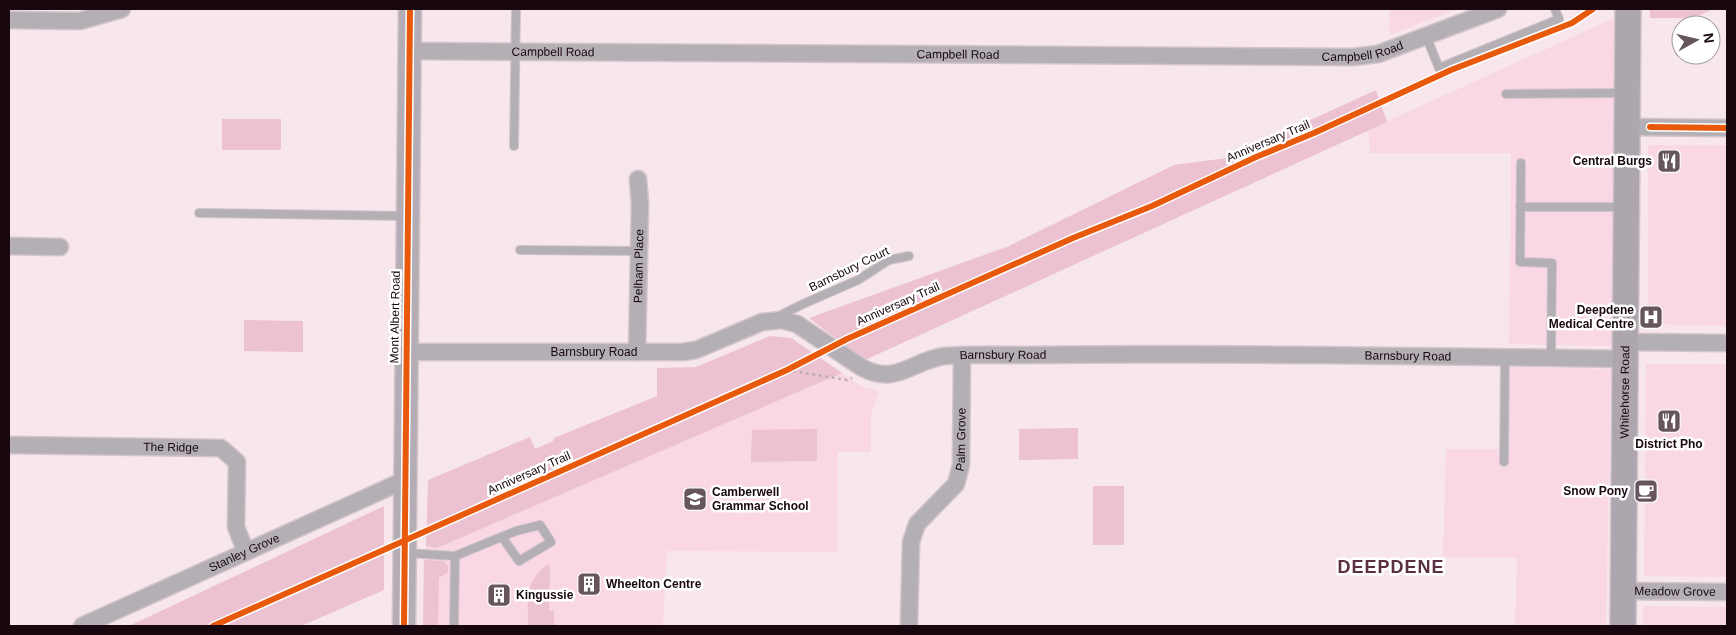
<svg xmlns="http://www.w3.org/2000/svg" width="1736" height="635" font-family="Arial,sans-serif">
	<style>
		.built { fill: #fad7e4 }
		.green { fill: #ecc1d2 }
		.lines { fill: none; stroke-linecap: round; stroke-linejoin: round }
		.service-casing { stroke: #d2c4c9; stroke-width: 10 }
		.minor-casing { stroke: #d2c4c9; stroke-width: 19 }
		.secondary-casing { stroke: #d2c4c9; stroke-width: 25 }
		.primary-casing { stroke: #d2c4c9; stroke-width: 28 }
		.path { stroke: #b4abb1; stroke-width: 2.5; stroke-dasharray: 2.5 4; stroke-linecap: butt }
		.service { stroke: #b4afb5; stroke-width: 8 }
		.minor { stroke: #b4afb5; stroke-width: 16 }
		.secondary { stroke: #b5adb5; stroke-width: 22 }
		.primary { stroke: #aea6af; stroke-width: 25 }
		.tram { stroke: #aea5ab; stroke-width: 1 }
		.cycleway-casing { stroke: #fff; stroke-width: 9 }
		.cycleway { stroke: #e8590c; stroke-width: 6 }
		.labels { text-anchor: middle; stroke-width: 5; stroke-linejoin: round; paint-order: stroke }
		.street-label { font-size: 12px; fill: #18070e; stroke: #fff }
		.poi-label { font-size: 12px; font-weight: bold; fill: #18070e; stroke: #fff; text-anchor: end }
		.district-label { font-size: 18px; font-weight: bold; letter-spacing: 1px; fill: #5a3042; stroke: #fff }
	</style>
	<rect width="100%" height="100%" fill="#f7e6ec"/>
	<path class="built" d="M1390 9H1458L1389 35Z
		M1616 17 1612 346 1509 344 1511 153H1370L1368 130Z
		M1648 145H1727V326L1648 324Z
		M1646 364H1727V577L1644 576Z
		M1509 367 1611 369 1606 626H1515L1517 558 1443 557 1446 449H1508Z
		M842 373 863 387 879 391 871 415V452H838L837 552 667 551 663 626H425L426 546 437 548Z
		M1643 606 1727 607V626H1643Z"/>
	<path class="green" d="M1650 9H1713L1694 18H1650Z
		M1376 90 1387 122 865 360 809 318 1009 246 1174 165 1227 158Z
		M222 119H281V150H222Z
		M244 320 303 321V352L244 351Z
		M770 336 791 338 842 373 437 548 426 546 428 480 530 437 535 449 553 441 554 438 657 396V368L696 367Z
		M1078 428V459L1019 460V429Z
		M817 429V461L751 462 752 430Z
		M1093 486H1124V545H1093Z
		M384 506V590L301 626H129Z
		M424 560 443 561 448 566V572L439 578 438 626H423Z
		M547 565H550L549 610 554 611V626H528C528 601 524 582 547 565Z"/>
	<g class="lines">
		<g class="service-casing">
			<path id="service" d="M1426 36 1439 68 1559 19 1555 9
				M1506 94 1624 93
				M514 146 516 9
				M1521 163 1520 262 1552 263 1551 358
				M1520 207H1622
				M199 213 406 216
				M520 250 638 251
				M777 317 803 304 858 280 889 260 909 256
				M1504 462 1505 358
				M406 553 455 556 516 531 540 525 551 542 519 561 502 537
				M454 626 455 556"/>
		</g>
		<g class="minor-casing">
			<g id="minor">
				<path d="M9 20 80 21 122 9"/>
				<path id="s1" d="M409 51 1353 57 1378 54 1498 9"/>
				<path d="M1627 127 1727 128"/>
				<path d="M9 246 60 247"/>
				<path d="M1626 342 1727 343"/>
				<path id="s2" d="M406 352H683L696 350 762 322 782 320 797 324 861 367C896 387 912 360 945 356 971 354 999 355 1026 355 1226 353 1426 356 1626 359"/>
				<path id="s3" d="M637 352 640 204 638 179"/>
				<path id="s4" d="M9 445 221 448 237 462 236 527 246 552"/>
				<path id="s5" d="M1623 591 1727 592"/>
				<path id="s6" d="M82 626 405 480"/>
				<path id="s7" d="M909 626 911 542 917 524 956 484 961 465 962 356"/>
			</g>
		</g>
		<g class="secondary-casing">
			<path id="secondary" d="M404 626 410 9"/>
		</g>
		<g class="primary-casing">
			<g id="primary">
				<path id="s8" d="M1623 626 1628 9"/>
			</g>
		</g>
		<path class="path" d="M787 370 847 380 852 378"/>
		<use href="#service" class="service"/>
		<use href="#minor" class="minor"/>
		<use href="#secondary" class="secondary"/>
		<use href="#primary" class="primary"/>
		<path class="tram" d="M1620 626 1625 9"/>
		<g class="cycleway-casing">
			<path id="cycleway" d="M1650 127 1727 128
				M213 626 787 370 847 339 1073 238 1152 206 1256 157 1314 133 1451 70 1572 23 1593 9
				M404 626 410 9"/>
		</g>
		<use href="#cycleway" class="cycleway"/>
	</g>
	<defs>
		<g id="restaurant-square" transform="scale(1.25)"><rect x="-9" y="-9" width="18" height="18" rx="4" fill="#66555c" stroke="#fff"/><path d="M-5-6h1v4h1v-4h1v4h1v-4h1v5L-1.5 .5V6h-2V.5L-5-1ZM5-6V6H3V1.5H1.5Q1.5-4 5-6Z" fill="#fff"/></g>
		<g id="hospital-square" transform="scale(1.25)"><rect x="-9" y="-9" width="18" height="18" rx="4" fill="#66555c" stroke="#fff"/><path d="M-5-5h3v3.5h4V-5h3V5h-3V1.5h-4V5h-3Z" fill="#fff"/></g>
		<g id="cafe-square" transform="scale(1.25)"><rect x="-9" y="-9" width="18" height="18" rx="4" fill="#66555c" stroke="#fff"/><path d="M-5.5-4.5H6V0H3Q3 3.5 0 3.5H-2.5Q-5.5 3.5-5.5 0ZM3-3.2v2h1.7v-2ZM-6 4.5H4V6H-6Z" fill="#fff"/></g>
		<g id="school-square" transform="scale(1.25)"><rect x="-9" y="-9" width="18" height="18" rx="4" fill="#66555c" stroke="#fff"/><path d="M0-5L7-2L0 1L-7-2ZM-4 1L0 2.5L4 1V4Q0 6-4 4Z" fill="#fff"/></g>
		<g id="building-square" transform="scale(1.25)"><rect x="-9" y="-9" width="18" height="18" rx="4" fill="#66555c" stroke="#fff"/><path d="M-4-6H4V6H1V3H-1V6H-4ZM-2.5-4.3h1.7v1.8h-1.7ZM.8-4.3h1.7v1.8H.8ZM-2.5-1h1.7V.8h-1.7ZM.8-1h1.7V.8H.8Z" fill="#fff"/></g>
	</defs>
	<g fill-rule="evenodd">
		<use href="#restaurant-square" x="1669" y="161"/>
		<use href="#hospital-square" x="1651" y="317"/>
		<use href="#restaurant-square" x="1669" y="421"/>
		<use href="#cafe-square" x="1646" y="491"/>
		<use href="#school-square" x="695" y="499"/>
		<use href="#building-square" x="589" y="584"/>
		<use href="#building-square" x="499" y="595"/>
	</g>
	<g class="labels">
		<g class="street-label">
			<text dy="4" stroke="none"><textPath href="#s1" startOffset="954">Campbell Road</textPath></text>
			<text dy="4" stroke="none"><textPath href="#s1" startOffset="144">Campbell Road</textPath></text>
			<text dy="4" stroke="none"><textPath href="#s1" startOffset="549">Campbell Road</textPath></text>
			<text transform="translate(1268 141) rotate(-23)" y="4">Anniversary Trail</text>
			<text dy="4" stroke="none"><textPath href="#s3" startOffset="86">Pelham Place</textPath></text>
			<text transform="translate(849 269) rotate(-26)" y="4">Barnsbury Court</text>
			<text transform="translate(898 304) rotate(-24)" y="4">Anniversary Trail</text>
			<text transform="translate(395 317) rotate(-89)" y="4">Mont Albert Road</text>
			<text dy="4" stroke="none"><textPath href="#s2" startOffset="188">Barnsbury Road</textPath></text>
			<text dy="4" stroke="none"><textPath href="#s2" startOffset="621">Barnsbury Road</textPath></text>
			<text dy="4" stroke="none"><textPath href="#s2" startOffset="1026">Barnsbury Road</textPath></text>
			<text dy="4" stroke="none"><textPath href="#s8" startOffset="234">Whitehorse Road</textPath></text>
			<text dy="4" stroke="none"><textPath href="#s7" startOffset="204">Palm Grove</textPath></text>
			<text dy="4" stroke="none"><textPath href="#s4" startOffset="162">The Ridge</textPath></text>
			<text transform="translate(529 473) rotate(-24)" y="4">Anniversary Trail</text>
			<text dy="4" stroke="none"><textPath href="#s6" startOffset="178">Stanley Grove</textPath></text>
			<text dy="4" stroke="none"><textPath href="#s5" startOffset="52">Meadow Grove</textPath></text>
		</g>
		<g class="poi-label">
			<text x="1652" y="165">Central Burgs</text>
			<text x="1634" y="314">Deepdene<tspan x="1634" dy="14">Medical Centre</tspan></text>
			<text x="1669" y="448" text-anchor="middle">District Pho</text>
			<text x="1628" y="495">Snow Pony</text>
			<text x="712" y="496" text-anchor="start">Camberwell<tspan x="712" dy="14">Grammar School</tspan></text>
			<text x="606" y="588" text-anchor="start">Wheelton Centre</text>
			<text x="516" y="599" text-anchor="start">Kingussie</text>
		</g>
		<g class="district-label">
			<text x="1391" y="573">DEEPDENE</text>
		</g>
	</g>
	<rect width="1736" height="635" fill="none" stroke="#18070e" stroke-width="20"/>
	<g transform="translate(1696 40) rotate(82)"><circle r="24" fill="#ffffff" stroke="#a39c9f"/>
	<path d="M0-4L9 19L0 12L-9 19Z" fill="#66555c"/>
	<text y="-8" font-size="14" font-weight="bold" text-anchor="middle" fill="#18070e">N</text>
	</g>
</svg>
